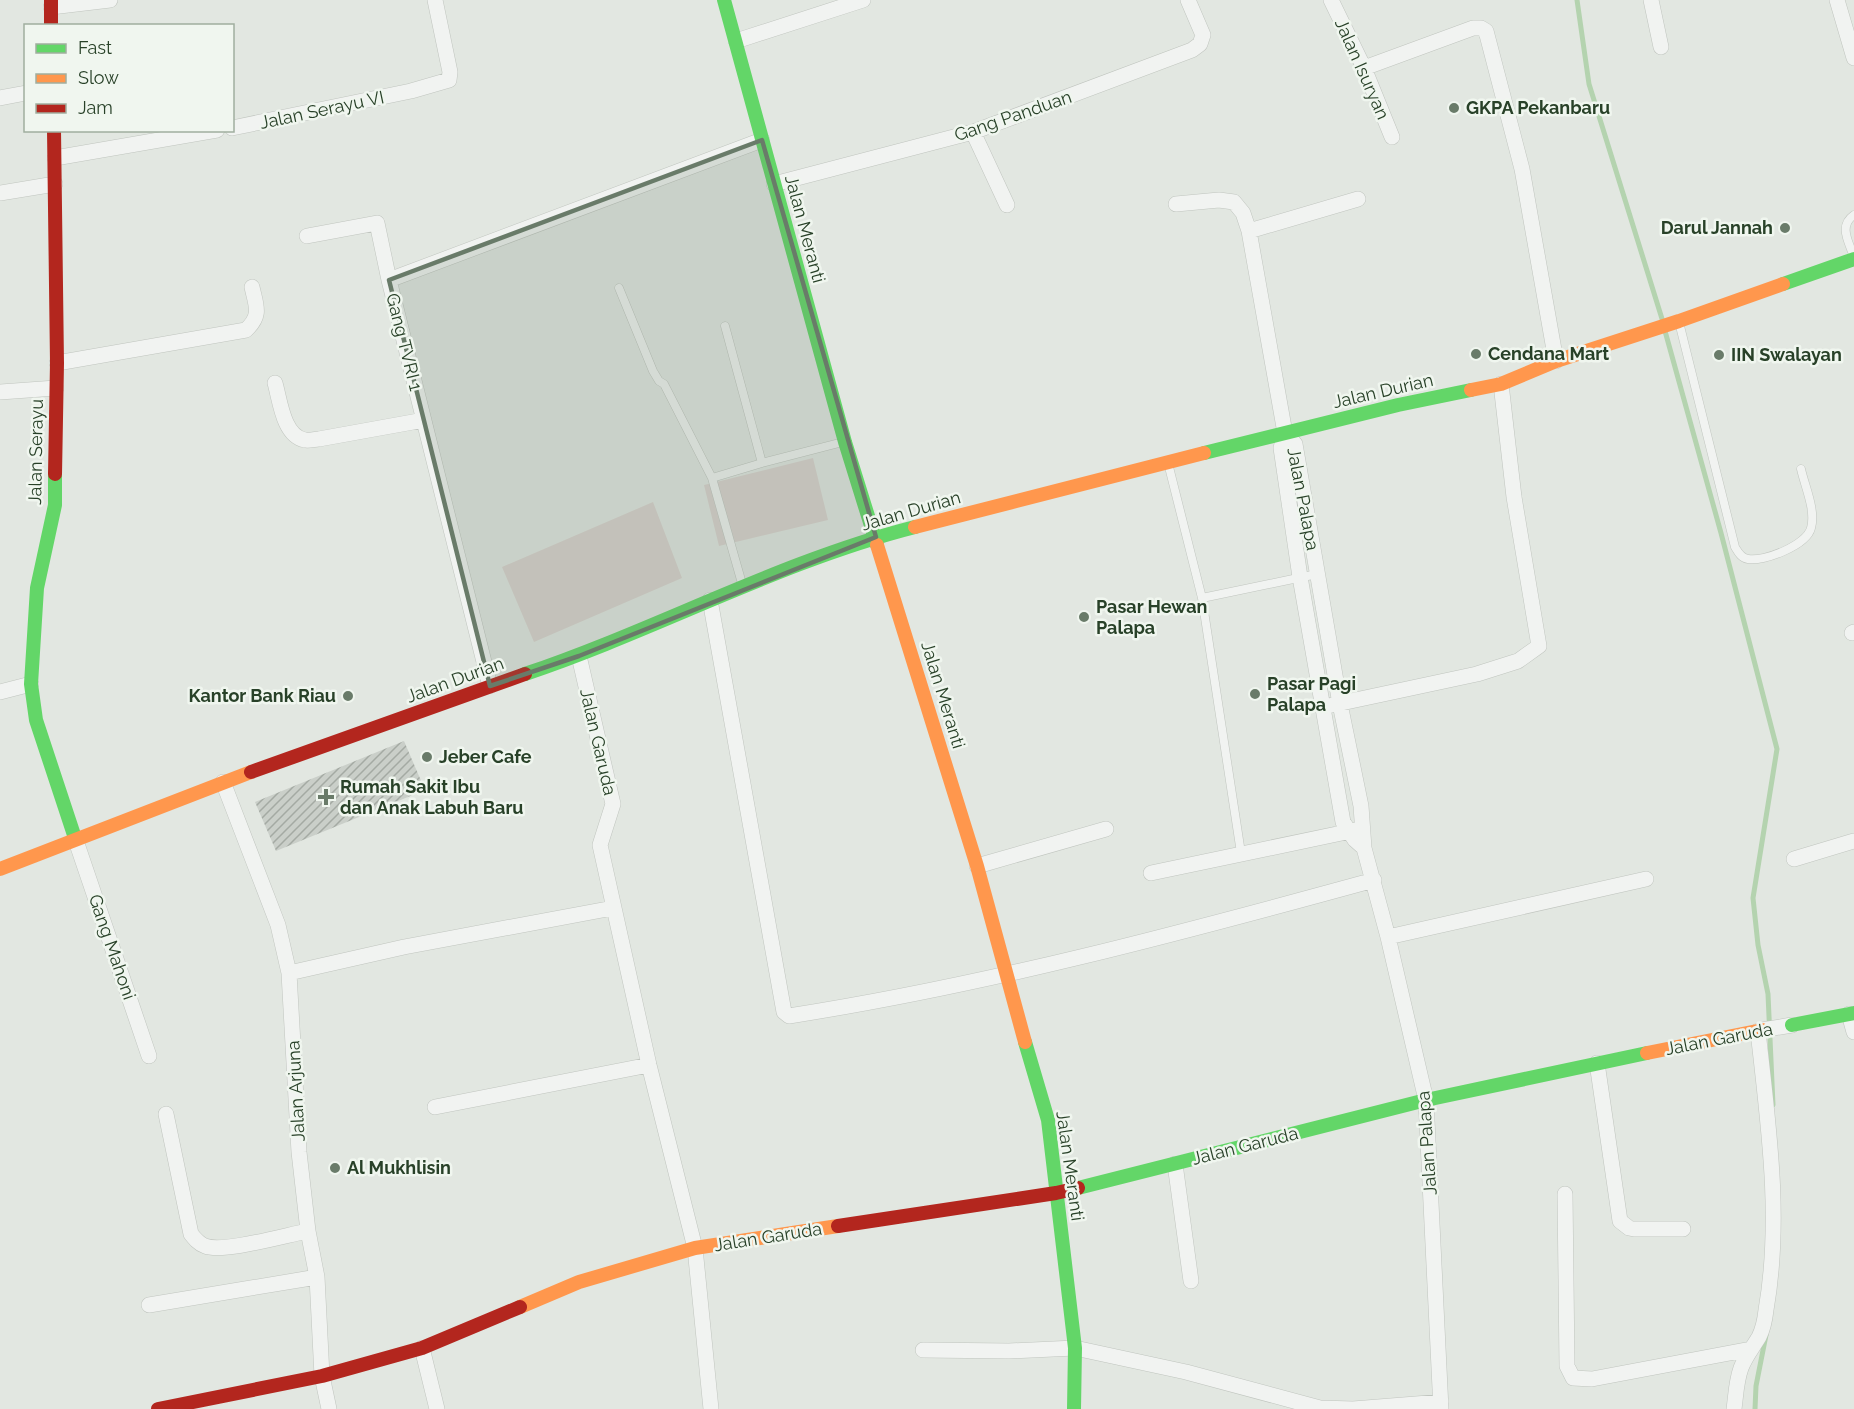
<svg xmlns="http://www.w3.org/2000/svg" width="1854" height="1409" font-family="Raleway,sans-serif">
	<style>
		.pitch { fill: #dad3cf }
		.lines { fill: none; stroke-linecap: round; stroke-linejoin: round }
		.stream { stroke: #b4d3af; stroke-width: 5 }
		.building { fill: url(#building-hatch) }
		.lane-casing { stroke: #c0c5bf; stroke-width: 9 }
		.street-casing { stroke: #c0c5bf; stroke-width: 16 }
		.lane { stroke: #f1f3f1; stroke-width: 8 }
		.street { stroke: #f1f3f1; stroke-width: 15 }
		.fast { stroke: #63d668; stroke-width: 14 }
		.slow { stroke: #ff974d; stroke-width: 14 }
		.jam { stroke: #b3261e; stroke-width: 14 }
		.marked { fill: #697b69; fill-opacity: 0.2; stroke: #697b69; stroke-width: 4.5; stroke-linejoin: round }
		.poi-dot { fill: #697b69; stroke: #f0f6ef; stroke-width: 2 }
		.labels { text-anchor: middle; stroke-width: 5; stroke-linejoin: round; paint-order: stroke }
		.street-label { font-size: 18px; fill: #284128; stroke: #f0f6ef }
		.poi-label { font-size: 18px; font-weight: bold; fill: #284128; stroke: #f0f6ef; text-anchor: start }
	</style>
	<defs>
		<pattern id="building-hatch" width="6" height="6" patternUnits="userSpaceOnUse" patternTransform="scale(1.5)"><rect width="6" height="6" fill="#cacfc9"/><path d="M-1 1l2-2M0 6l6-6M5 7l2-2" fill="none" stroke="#a4aaa3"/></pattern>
	</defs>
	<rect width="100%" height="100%" fill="#e2e7e1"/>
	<path class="pitch" d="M813 458 828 520 719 546 704 485Z
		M653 502 682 578 534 642 502 567Z"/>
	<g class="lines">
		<path class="stream" d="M1577 0 1589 84 1663 322
			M1665 331 1721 533 1777 749 1753 898 1758 945 1768 994 1773 1105
			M1755 1409 1756 1386 1766 1335"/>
	</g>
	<path class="building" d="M404 741 425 790 276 851 255 802Z"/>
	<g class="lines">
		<g class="lane-casing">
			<path id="lane" d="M1854 257C1849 242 1838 226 1854 215
				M619 288 653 371 659 381 664 384 712 478 743 587
				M1679 322 1735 547C1738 552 1741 558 1748 559 1764 562 1807 545 1811 528 1816 510 1805 487 1801 469
				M725 326 762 463
				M1168 463 1202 598 1241 853
				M712 478 762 463 843 442
				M1202 598 1317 574"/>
		</g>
		<g class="street-casing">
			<path id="street" d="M1331 0 1364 68 1392 137
				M1651 0 1661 47
				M1837 0 1854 58
				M51 7 110 0
				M736 41 863 0
				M1364 68 1473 28H1481L1486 31 1522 169 1556 361
				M0 98 26 93
				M232 128 411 91 449 80 450 72 435 0
				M973 132 1007 205
				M55 158 217 130
				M774 184 973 132 1192 50 1200 44 1203 35 1188 0
				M0 193 55 184
				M1176 204 1219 200 1234 202 1243 213 1249 231 1285 433 1281 448 1300 577 1343 822 1355 840 1364 848
				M1249 231 1358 199
				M307 236 377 223 389 280
				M57 363 246 330C262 315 256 306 252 287
				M275 383C280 400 283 436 305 440 309 441 315 439 319 439L424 420
				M0 392 56 388
				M1285 433 1295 444 1340 704 1361 806 1364 848 1388 937 1426 1100 1441 1409
				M710 600 784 1012 789 1016C987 985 1181 933 1374 880
				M1852 633 1854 632
				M579 656 613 804 600 845 649 1065 695 1248 711 1409
				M490 686 389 280 762 140
				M0 692 31 684
				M1332 705 1477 674 1518 661 1539 646 1514 497 1501 384
				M223 782 278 925 289 973 299 1152 308 1231 317 1277 322 1376 329 1409
				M75 838 149 1056
				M1794 859 1854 841
				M977 866 1106 829
				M1151 873 1356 830
				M1388 937 1646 879
				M289 973 404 947 613 908
				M1849 1014 1854 1032
				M1762 1030 1792 1025
				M1597 1063 1620 1221 1629 1228 1634 1229H1683
				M435 1107 649 1065
				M166 1114 191 1234C195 1239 199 1244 205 1246 224 1253 286 1235 308 1231
				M1175 1164 1191 1281
				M1565 1194 1567 1366 1573 1378 1592 1379 1751 1349
				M149 1305 317 1277
				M422 1348 437 1409
				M923 1350 1009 1351 1075 1348 1186 1372 1320 1408 1353 1409 1441 1402
				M1734 1409C1736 1395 1736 1382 1741 1368 1745 1357 1753 1347 1759 1337 1763 1329 1765 1319 1766 1310 1782 1218 1768 1123 1758 1031"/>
		</g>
		<use href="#lane" class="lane"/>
		<use href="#street" class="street"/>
		<path class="fast" d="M724 0 845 442 877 545
			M1783 284 1854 259
			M1204 453 1398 405 1471 390
			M55 474V505L37 588 31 684 36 720 75 838
			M525 674C656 630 781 561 915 527
			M1792 1025 1854 1013
			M1025 1042 1048 1120 1075 1348 1074 1409
			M1078 1188 1426 1100 1647 1053"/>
		<path class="slow" d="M1471 390 1501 384 1556 361 1679 321 1783 284
			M915 527 1204 453
			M877 545 977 866 1025 1042
			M0 869 251 772
			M1647 1053 1762 1030
			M520 1307 579 1282 695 1248 838 1226"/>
		<path class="jam" d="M51 0V26
			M54 130 57 363 55 474
			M251 772 525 674
			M838 1226 1056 1193 1078 1188
			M158 1409 322 1376 422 1348 520 1307"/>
	</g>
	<path class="marked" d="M762 140 876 537 579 656 490 686 389 280Z"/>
	<g class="poi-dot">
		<circle cx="1454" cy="108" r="6"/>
		<circle cx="1785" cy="228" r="6"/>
		<circle cx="1476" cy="354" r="6"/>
		<circle cx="1719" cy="355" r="6"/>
		<circle cx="1084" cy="617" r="6"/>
		<circle cx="1255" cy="694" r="6"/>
		<circle cx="348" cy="696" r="6"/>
		<circle cx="427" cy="757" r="6"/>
		<path d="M323 788h6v6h6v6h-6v6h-6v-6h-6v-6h6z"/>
		<circle cx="335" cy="1168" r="6"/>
	</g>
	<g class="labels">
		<g class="street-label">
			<text transform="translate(1362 69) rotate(66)" y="6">Jalan Isuryan</text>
			<text transform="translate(322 110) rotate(-12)" y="6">Jalan Serayu VI</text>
			<text transform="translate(1013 116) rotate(-19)" y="6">Gang Panduan</text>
			<text transform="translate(805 229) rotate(75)" y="6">Jalan Meranti</text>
			<text transform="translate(404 342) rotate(76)" y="6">Gang TVRI 1</text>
			<text transform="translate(1383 391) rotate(-13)" y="6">Jalan Durian</text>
			<text transform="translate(36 452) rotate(-89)" y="6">Jalan Serayu</text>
			<text transform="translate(1303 499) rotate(79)" y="6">Jalan Palapa</text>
			<text transform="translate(911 511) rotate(-16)" y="6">Jalan Durian</text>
			<text transform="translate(455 680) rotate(-20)" y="6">Jalan Durian</text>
			<text transform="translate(943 695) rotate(73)" y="6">Jalan Meranti</text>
			<text transform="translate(598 742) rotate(77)" y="6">Jalan Garuda</text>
			<text transform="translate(112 947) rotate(71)" y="6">Gang Mahoni</text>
			<text transform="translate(1719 1039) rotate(-11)" y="6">Jalan Garuda</text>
			<text transform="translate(296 1091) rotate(-93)" y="6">Jalan Arjuna</text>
			<text transform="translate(1427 1143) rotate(-94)" y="6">Jalan Palapa</text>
			<text transform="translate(1245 1146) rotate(-14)" y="6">Jalan Garuda</text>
			<text transform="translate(1070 1166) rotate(82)" y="6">Jalan Meranti</text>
			<text transform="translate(768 1237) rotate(-9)" y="6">Jalan Garuda</text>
		</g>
		<g class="poi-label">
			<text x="1466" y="114">GKPA Pekanbaru</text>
			<text x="1773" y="234" text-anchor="end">Darul Jannah</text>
			<text x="1488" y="360">Cendana Mart</text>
			<text x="1731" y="361">IIN Swalayan</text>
			<text x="1096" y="613">Pasar Hewan<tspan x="1096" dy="21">Palapa</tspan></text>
			<text x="1267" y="690">Pasar Pagi<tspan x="1267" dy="21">Palapa</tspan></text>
			<text x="336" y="702" text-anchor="end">Kantor Bank Riau</text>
			<text x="439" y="763">Jeber Cafe</text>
			<text x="340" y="793">Rumah Sakit Ibu<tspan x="340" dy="21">dan Anak Labuh Baru</tspan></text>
			<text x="347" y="1174">Al Mukhlisin</text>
		</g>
	</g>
	<rect x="24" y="24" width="210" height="108" fill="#f0f6ef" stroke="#a0ae9f" stroke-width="1.5"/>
	<rect x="36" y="44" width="30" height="9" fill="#63d668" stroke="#a0ae9f" stroke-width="1.5"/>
	<text x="78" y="54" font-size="18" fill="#284128">Fast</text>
	<rect x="36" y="74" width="30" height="9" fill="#ff974d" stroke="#a0ae9f" stroke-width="1.5"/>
	<text x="78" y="84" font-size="18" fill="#284128">Slow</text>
	<rect x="36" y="104" width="30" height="9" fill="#b3261e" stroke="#a0ae9f" stroke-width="1.5"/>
	<text x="78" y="114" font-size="18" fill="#284128">Jam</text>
</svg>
